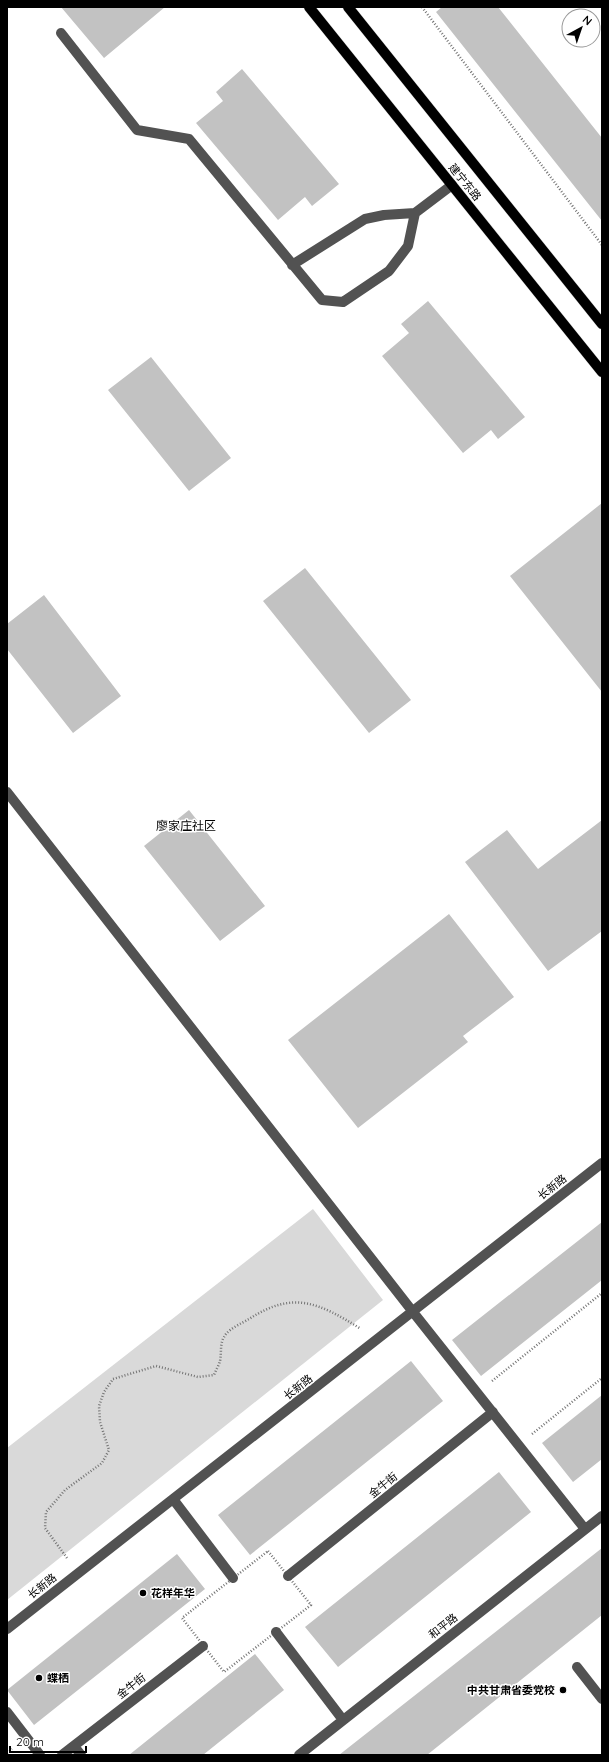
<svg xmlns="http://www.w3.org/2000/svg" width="609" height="1762" font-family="Quicksand,'Noto Sans SC',sans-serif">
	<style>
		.green { fill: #d9d9d9 }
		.building { fill: #c2c2c2 }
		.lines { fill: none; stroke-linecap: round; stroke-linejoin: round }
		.major-casing { stroke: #dbdbdb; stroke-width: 11 }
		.path { stroke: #747474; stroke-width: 2.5; stroke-dasharray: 1 2; stroke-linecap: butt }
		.minor { stroke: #525252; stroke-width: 10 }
		.major { stroke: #000; stroke-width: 10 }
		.poi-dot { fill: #000; stroke: #fff; stroke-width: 1.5 }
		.labels { text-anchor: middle; stroke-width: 3; stroke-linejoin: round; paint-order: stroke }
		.street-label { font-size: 11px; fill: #000; stroke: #fff }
		.poi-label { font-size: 11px; font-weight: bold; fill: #000; stroke: #fff; text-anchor: start }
		.neighbourhood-label { font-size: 12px; fill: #000; stroke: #fff }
	</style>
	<rect width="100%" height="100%" fill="#fff"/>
	<path class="green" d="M313 1209 383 1300 7 1600V1448Z"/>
	<path class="building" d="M61 7H165L104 58Z
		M442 7H498L602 138V221L436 12Z
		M242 69 339 184 312 206 305 197 278 220 196 123 223 101 216 92Z
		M428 301 525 417 498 439 491 430 463 453 382 356 409 333 401 324Z
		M151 357 231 458 189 491 108 390Z
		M602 503V692L510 576Z
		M305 568 411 700 369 733 263 601Z
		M44 595 121 696 73 733 7 649V624Z
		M189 810 265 906 220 941 144 846Z
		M602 820V931L548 971 465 862 507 830 538 869Z
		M449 914 514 997 463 1036 468 1042 358 1128 288 1040Z
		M602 1222V1280L481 1376 452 1340Z
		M411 1361 443 1401 250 1555 218 1515Z
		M602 1395V1459L573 1482 542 1443Z
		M499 1472 531 1512 338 1667 305 1627Z
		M602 1548V1615L427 1755H339Z
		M177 1554 205 1589 34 1725 7 1690Z
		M255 1654 284 1690 203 1755H129Z"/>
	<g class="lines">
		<g class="major-casing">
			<path id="major" d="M309 7 602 372
				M348 7 602 324"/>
		</g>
		<path class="path" d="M422 7 602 245
			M492 1381 602 1293
			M532 1434 602 1378
			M268 1551 311 1605 224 1672 182 1618Z
			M67 1558 45 1528 46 1512 65 1490 102 1463 109 1450 100 1422 99 1406 104 1392 113 1379 156 1366 198 1377 214 1375C216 1370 219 1365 220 1361 222 1351 219 1343 226 1334 231 1328 242 1323 249 1319 294 1290 319 1303 361 1329
			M7 1753 12 1749"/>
		<path class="minor" d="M61 33 137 130 189 139 322 300 343 302 389 271 408 246 415 213
			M292 265 365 219 384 215 415 213 452 185
			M7 792 413 1312 585 1529
			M173 1499 233 1578
			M288 1576 493 1412
			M7 1629 602 1163
			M276 1632 343 1720
			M577 1667 602 1699
			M7 1712 40 1755
			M74 1746 81 1755
			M62 1755 203 1646
			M299 1755 602 1516"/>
		<use href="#major" class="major"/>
	</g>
	<g class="poi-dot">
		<circle cx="143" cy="1593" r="4"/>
		<circle cx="39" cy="1678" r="4"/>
		<circle cx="563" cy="1690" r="4"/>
	</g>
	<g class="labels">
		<g class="street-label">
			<text transform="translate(465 182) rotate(51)" y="4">建宁东路</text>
			<text transform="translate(552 1187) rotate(-38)" y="4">长新路</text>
			<text transform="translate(298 1387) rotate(-38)" y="4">长新路</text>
			<text transform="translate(383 1485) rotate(-39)" y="4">金牛街</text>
			<text transform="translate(42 1586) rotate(-38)" y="4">长新路</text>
			<text transform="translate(443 1626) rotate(-38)" y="4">和平路</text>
			<text transform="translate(131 1686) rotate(-38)" y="4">金牛街</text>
		</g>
		<g class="poi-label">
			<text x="151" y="1597">花样年华</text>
			<text x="47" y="1682">蝶栖</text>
			<text x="555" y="1694" text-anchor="end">中共甘肃省委党校</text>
		</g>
		<g class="neighbourhood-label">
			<text x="186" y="830">廖家庄社区</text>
		</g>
	</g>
	<rect width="609" height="1762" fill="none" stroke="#000000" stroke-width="16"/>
	<g transform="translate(581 28) rotate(40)"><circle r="19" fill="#ffffff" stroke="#999999"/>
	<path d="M0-3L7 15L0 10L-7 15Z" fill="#000000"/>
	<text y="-6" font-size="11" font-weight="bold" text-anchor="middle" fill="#000000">N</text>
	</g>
	<path d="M10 1746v6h76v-6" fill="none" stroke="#000000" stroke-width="2"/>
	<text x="16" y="1746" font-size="12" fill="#000000" stroke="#ffffff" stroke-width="3" paint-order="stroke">20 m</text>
</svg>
